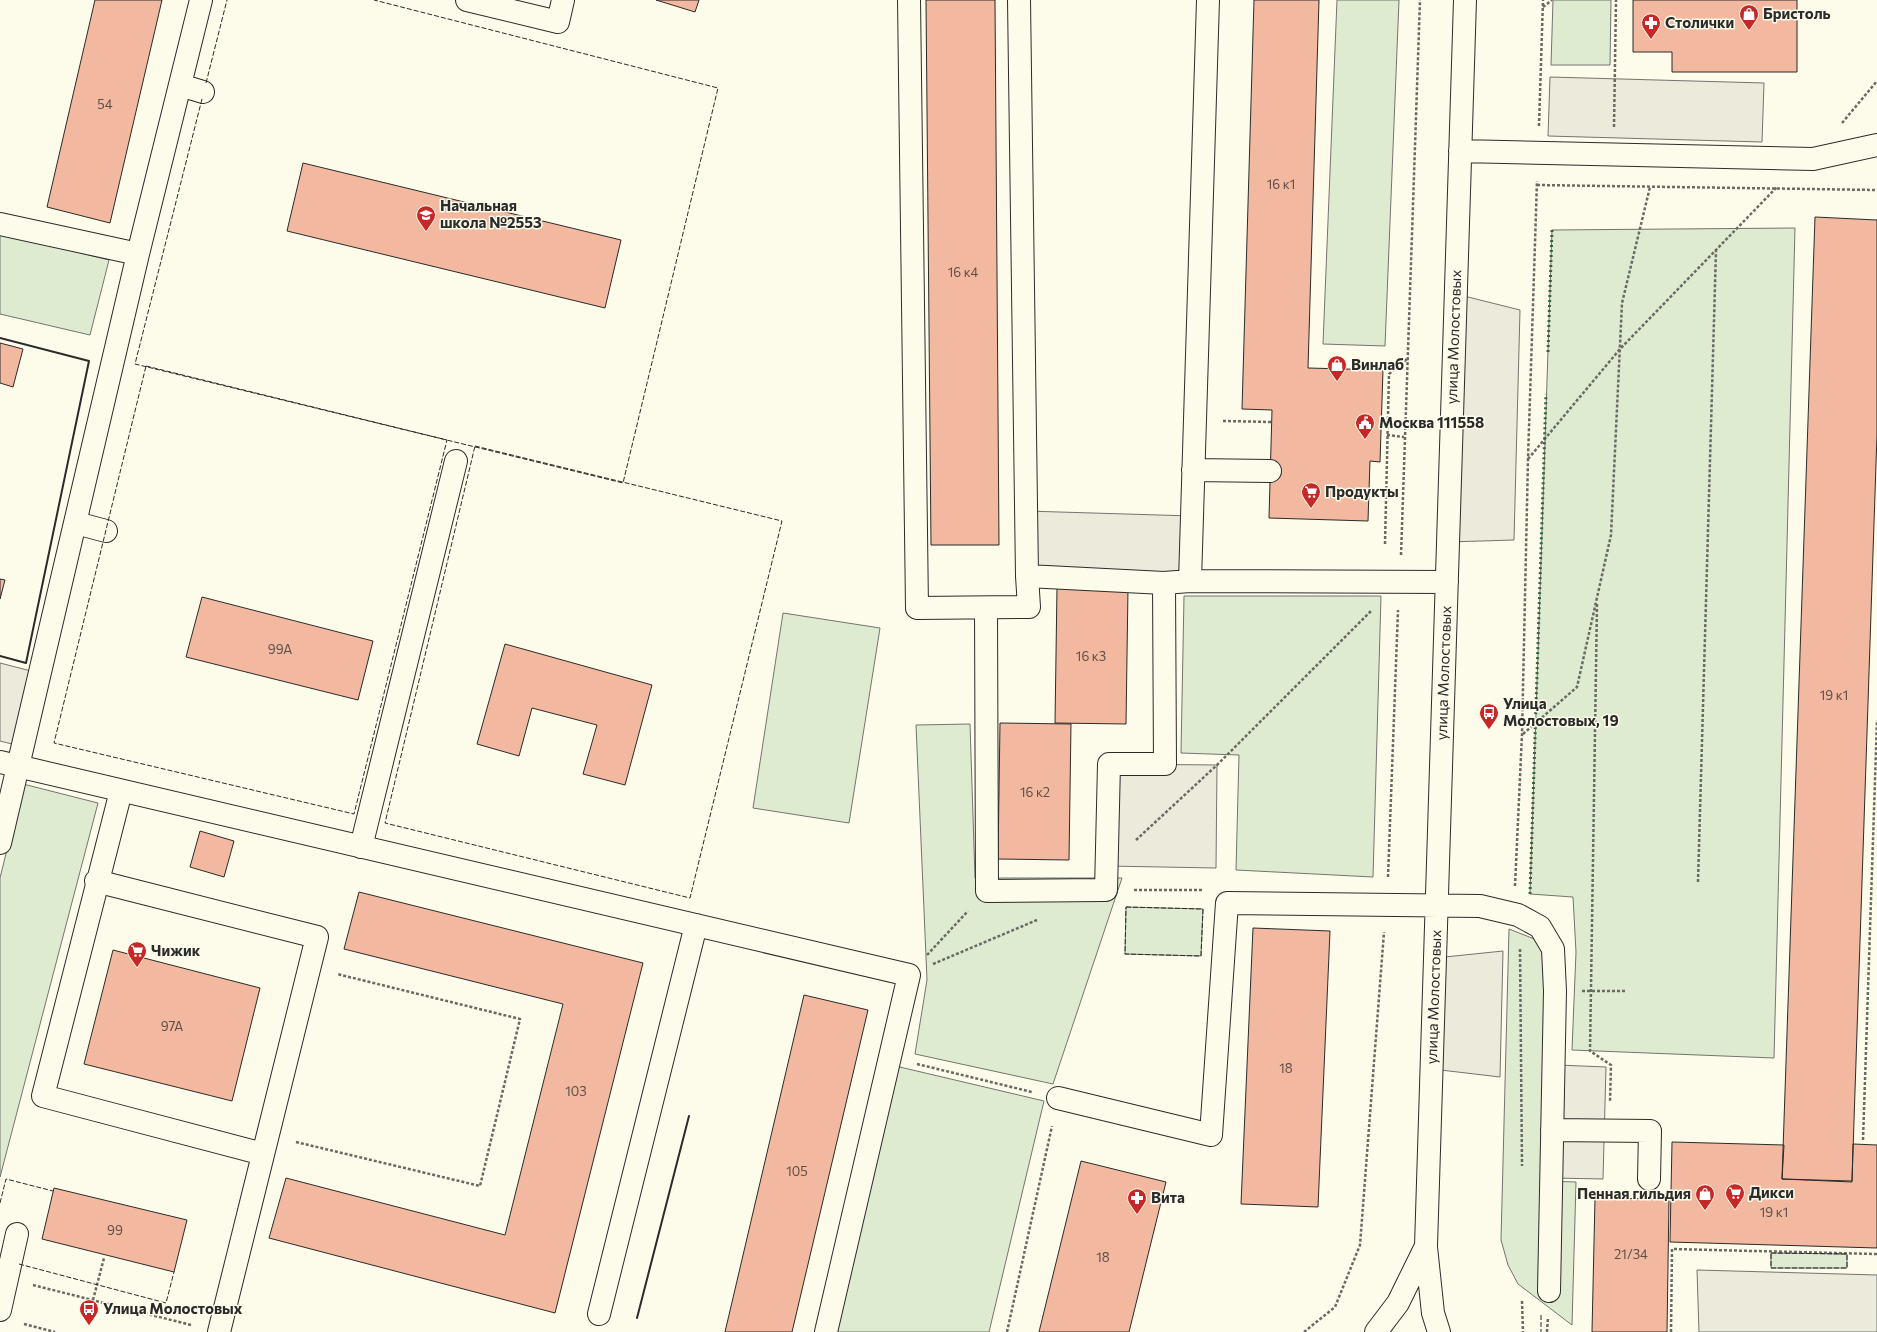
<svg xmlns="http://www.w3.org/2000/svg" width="1877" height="1332" font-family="Commissioner,sans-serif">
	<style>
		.green { fill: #deebd1; stroke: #74746e }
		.parking { fill: #eceadb; stroke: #74746e }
		.building { fill: #f2b8a0; stroke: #2b2b2b }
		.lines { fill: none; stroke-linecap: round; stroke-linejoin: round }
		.minor-casing { stroke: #2b2b2b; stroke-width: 24 }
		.path { stroke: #6a6964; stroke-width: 2.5; stroke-dasharray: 3 2; stroke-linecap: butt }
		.minor { stroke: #fdfbea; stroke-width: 22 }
		.hedge { stroke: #34623c; stroke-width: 3; stroke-dasharray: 2 3; stroke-linecap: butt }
		.fence { stroke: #2b2b2b; stroke-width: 1; stroke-dasharray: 5 2; stroke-linecap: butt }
		.wall { stroke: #2b2b2b; stroke-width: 2 }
		.labels { text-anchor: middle; stroke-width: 3; stroke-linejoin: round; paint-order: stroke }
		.number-label { font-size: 13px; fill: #5d4e48 }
		.poi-label { font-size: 15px; font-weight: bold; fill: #2b2b2b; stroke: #fdfbea; text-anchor: start }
		.street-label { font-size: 15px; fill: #2b2b2b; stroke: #fdfbea }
	</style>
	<rect width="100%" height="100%" fill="#fdfbea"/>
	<path class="green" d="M1337 0H1399L1385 346 1323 344Z
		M1553 0H1611L1610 65H1551Z
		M1795 228 1774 1058 1572 1050 1576 952 1573 897 1530 894 1552 230Z
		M0 233 109 260 90 335 0 314Z
		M1184 596H1381L1373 877 1236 870 1239 755 1181 753Z
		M783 613 880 628 849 823 753 808Z
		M970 724 975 878H1122L1053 1084 915 1054 927 980 916 725Z
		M23 784 98 803 0 1177V878Z
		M1126 907 1203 909 1201 956 1125 954Z
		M1509 929 1542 942 1550 989 1545 1181 1576 1182 1572 1325 1518 1284 1508 1265 1501 1240Z
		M887 1064 1044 1101 989 1332H823Z
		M1771 1253 1847 1254V1268H1771Z"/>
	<path class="parking" d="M1550 77 1764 83 1762 142 1548 136Z
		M1456 294 1520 310 1514 540 1448 542Z
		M1026 511 1192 516 1190 581 1027 576Z
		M0 663 31 671 12 744 0 741Z
		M1109 764 1217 765 1216 868 1107 866Z
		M1503 951 1500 1077 1432 1069 1435 958Z
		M1558 1065 1606 1067 1603 1179 1555 1178Z
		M1697 1270 1877 1275V1332H1699Z"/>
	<path class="building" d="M95 0H162L110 223 47 207Z
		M656 0H699L695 12Z
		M926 0H995L999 545H931Z
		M1254 0H1319L1308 368 1383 370 1380 462 1370 461 1368 521 1269 518 1272 410 1242 409Z
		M1633 0H1797V72H1672V52H1633Z
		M303 163 621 240 605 308 287 231Z
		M1815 217 1877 220V434L1852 1181 1782 1179Z
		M0 343 23 349 13 387 0 383Z
		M0 579 5 580 0 599Z
		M1057 587 1128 588 1126 724 1055 723Z
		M202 597 373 641 358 700 186 657Z
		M505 644 652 685 625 785 583 774 597 725 532 708 519 756 477 744Z
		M1000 723 1071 724 1069 860 998 859Z
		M200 831 234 841 224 877 190 867Z
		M359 892 643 963 555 1313 269 1238 286 1178 505 1235 563 1004 344 949Z
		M1253 928 1330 931 1318 1207 1241 1204Z
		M113 950 260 988 232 1101 84 1064Z
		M804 995 868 1010 792 1332H725Z
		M1672 1142 1784 1145 1782 1179 1852 1182 1853 1144 1877 1145V1248L1670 1242Z
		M1081 1161 1166 1182 1129 1332H1039Z
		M54 1188 187 1220 174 1272 42 1239Z
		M1595 1198 1669 1199 1667 1332H1592Z"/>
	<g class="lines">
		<g class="minor-casing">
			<path id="minor" d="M467 0 558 22 563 0
				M909 0 917 608 1029 607 1027 576 1019 0
				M180 85 203 92
				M1460 151 1813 159 1877 145
				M0 224 138 254
				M1193 470 1270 471
				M76 523 106 531
				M1027 576 1164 583 1190 581 1447 582
				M1190 581 1208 0
				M986 608 987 891 1106 890 1109 764H1165L1164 583
				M0 762 909 975 826 1332
				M121 791 43 1096 263 1154
				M0 843 138 254 201 0
				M361 847 456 461
				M96 881 317 937 219 1332
				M1058 1098 1211 1135 1227 903 1480 906 1518 915 1540 927 1553 949 1555 991 1549 1291
				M1552 1130 1650 1131 1649 1179
				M1426 1247 1433 1313 1439 1332
				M0 1310 17 1234
				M599 1314 696 925
				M1376 1332 1398 1303 1426 1246 1465 0"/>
		</g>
		<path class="path" d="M1543 7 1552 0
			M1842 123 1877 81
			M1539 126 1543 0
			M1614 127 1616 0
			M1537 185 1877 190
			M1223 421 1272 422
			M1387 435 1404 437
			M1528 459 1620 349 1777 187
			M1385 544 1389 374 1407 359
			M1401 555 1420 0
			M1597 604 1590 1051 1611 1065 1610 1102
			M1523 734 1577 687 1611 535 1622 303 1650 187
			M1136 840 1217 765 1371 611
			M1388 877 1398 610
			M1698 882 1716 250
			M1515 886 1522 734 1528 459 1537 181
			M1134 890H1203
			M1520 949 1522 1166
			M927 955 968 911
			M933 964 1037 920
			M1582 991H1627
			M917 1064 1032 1092
			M1863 1140 1877 720
			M296 1142 480 1186 520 1019 337 974
			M33 1285 191 1325
			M93 1300 104 1258
			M1522 1301 1523 1332
			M24 1324 55 1332
			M1007 1332 1052 1126
			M1304 1332 1335 1307 1360 1245 1384 932
			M1547 1332 1548 1317
			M1671 1332 1672 1249 1877 1254"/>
		<use href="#minor" class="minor"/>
		<path class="hedge" d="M1548 352 1552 230
			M1530 894 1546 394"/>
		<path class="fence" d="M206 83 227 0
			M202 99 135 364 623 483 718 88 374 0
			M146 366 447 440 354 814 54 743Z
			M475 446 782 521 690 898 385 823Z
			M1126 907 1203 909 1201 956 1125 954Z
			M0 1203 6 1179 53 1191
			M1771 1253 1847 1254V1268H1771Z
			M19 1264 166 1303 174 1272
			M1541 1315V1332"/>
		<path class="wall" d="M0 338 89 361 26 663 0 656
			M637 1318 689 1116"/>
	</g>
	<defs>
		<g id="shop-pin" transform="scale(1)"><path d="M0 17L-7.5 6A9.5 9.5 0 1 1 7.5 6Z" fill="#c62828" stroke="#fdfbea"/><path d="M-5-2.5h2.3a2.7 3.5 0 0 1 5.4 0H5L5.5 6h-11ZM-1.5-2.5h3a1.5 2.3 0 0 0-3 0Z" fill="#fff"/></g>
		<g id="pharmacy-pin" transform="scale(1)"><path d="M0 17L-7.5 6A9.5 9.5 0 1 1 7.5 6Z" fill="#c62828" stroke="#fdfbea"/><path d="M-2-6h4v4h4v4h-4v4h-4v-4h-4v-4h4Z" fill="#fff"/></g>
		<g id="school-pin" transform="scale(1)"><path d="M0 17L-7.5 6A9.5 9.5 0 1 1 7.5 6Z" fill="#c62828" stroke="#fdfbea"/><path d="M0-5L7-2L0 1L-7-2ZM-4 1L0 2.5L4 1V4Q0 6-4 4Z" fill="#fff"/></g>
		<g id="civic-pin" transform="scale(1)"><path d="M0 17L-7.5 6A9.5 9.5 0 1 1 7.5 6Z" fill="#c62828" stroke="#fdfbea"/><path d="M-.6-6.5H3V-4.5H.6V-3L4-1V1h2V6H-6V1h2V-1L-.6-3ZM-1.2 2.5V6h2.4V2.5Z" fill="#fff"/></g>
		<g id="supermarket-pin" transform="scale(1)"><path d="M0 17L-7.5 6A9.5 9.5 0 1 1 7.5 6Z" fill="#c62828" stroke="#fdfbea"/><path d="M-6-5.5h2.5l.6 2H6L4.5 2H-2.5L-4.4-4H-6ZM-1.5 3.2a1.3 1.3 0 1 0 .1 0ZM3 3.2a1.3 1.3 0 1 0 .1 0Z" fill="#fff"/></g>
		<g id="bus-pin" transform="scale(1)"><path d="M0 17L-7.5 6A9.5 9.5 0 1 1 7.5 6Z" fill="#c62828" stroke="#fdfbea"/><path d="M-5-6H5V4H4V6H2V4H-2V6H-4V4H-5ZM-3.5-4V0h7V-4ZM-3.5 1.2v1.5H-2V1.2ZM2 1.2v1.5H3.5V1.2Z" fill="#fff"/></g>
	</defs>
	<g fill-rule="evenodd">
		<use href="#shop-pin" x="1749" y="14"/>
		<use href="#pharmacy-pin" x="1651" y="23"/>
		<use href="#school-pin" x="426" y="215"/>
		<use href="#shop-pin" x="1337" y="365"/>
		<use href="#civic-pin" x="1365" y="423"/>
		<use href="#supermarket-pin" x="1311" y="492"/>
		<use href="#bus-pin" x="1489" y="713"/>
		<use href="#supermarket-pin" x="137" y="951"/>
		<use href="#supermarket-pin" x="1735" y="1193"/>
		<use href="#shop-pin" x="1705" y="1194"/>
		<use href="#pharmacy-pin" x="1137" y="1198"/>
		<use href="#bus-pin" x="89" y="1309"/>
	</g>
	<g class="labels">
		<g class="number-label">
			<text x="105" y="109">54</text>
			<text x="1281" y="189">16 к1</text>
			<text x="963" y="277">16 к4</text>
			<text x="280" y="654">99А</text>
			<text x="1091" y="661">16 к3</text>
			<text x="1834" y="700">19 к1</text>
			<text x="1035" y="797">16 к2</text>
			<text x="172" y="1031">97А</text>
			<text x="1286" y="1073">18</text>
			<text x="576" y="1096">103</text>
			<text x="797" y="1176">105</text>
			<text x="1774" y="1217">19 к1</text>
			<text x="115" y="1235">99</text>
			<text x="1631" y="1259">21/34</text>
			<text x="1103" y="1262">18</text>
		</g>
		<g class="poi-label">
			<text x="1763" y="19">Бристоль</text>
			<text x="1665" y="28">Столички</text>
			<text x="440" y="211">Начальная<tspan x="440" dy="17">школа №2553</tspan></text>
			<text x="1351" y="370">Винлаб</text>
			<text x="1379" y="428">Москва 111558</text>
			<text x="1325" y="497">Продукты</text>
			<text x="1503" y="709">Улица<tspan x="1503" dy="17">Молостовых, 19</tspan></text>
			<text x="151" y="956">Чижик</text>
			<text x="1749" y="1198">Дикси</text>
			<text x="1691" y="1199" text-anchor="end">Пенная гильдия</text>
			<text x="1151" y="1203">Вита</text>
			<text x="103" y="1314">Улица Молостовых</text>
		</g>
		<g class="street-label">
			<text transform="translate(1454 337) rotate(-88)" y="5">улица Молостовых</text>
			<text transform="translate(1444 673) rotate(-88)" y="5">улица Молостовых</text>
			<text transform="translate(1434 997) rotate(-88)" y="5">улица Молостовых</text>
		</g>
	</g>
</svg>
